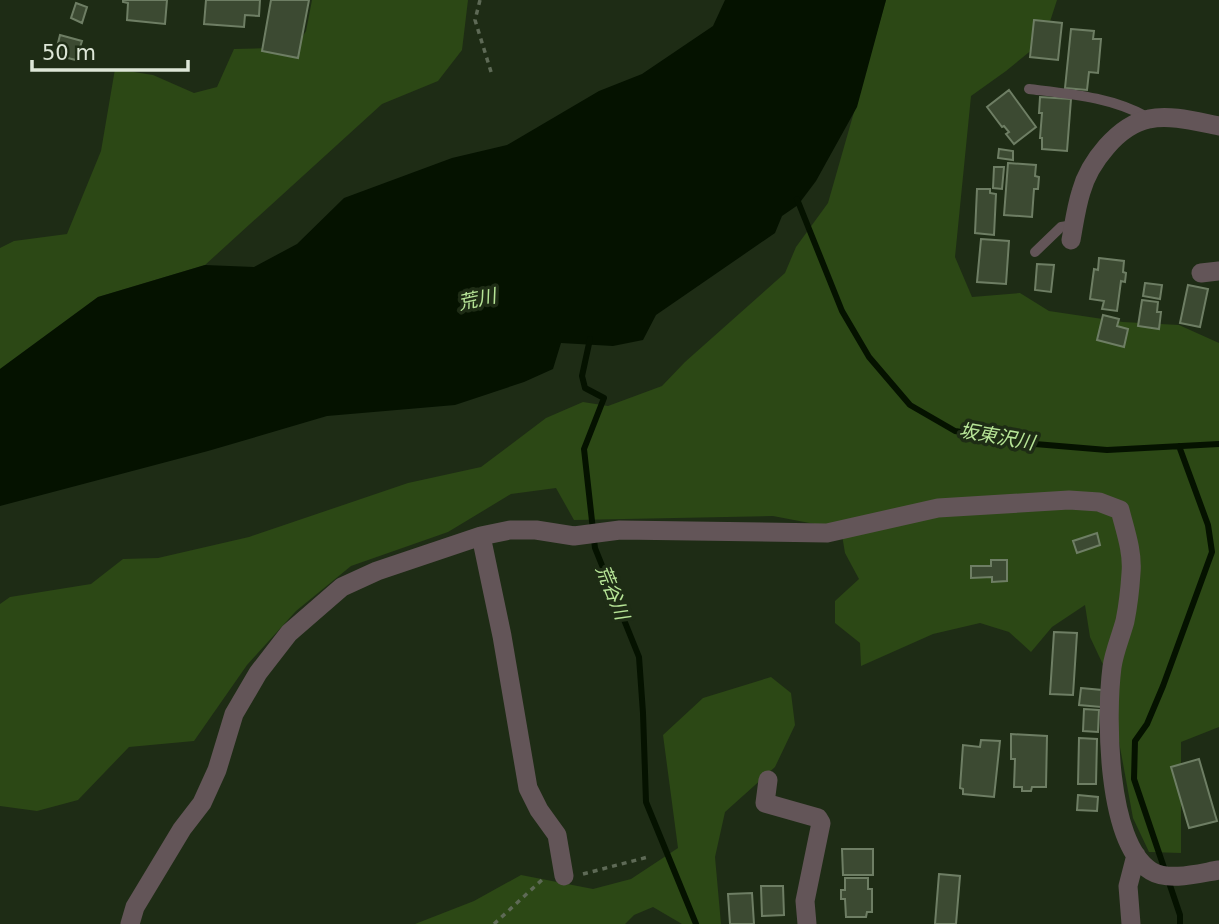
<svg xmlns="http://www.w3.org/2000/svg" width="1219" height="924" font-family="'DejaVu Sans','Noto Sans JP',sans-serif">
	<style>
		.green { fill: #2c4815 }
		.water { fill: #051200 }
		.lines { fill: none; stroke-linecap: round; stroke-linejoin: round }
		.stream { stroke: #051200; stroke-width: 6 }
		.building { fill: #3c4a32; stroke: #6e7e64; stroke-width: 2 }
		.path { stroke: #5e6a56; stroke-width: 3.5; stroke-dasharray: 5 5; stroke-linecap: butt }
		.lane { stroke: #635558; stroke-width: 10 }
		.street { stroke: #635558; stroke-width: 19 }
		.labels { text-anchor: middle; stroke-width: 7; stroke-linejoin: round; paint-order: stroke }
		.water-label { font-size: 19px; font-style: italic; fill: #b7e597; stroke: #1e2c15 }
	</style>
	<rect width="100%" height="100%" fill="#1e2c15"/>
	<path class="green" d="M312 0H468L462 50 438 81 382 104 205 265 98 297 0 369V248L14 241 67 234 101 151 115 69 153 75 194 93 217 87 234 49 270 48 292 54 306 31Z
		M886 0H1057L1044 40 1006 71 971 96 955 257 972 297 1020 293 1049 311 1123 322 1179 325 1219 343V727L1181 742V853L1149 852 1133 818 1106 671 1090 637 1085 605 1052 627 1031 652 1009 632 980 623 933 634 861 666 860 643 835 623V601L859 579 845 553 841 529 773 516 574 520 556 488 511 494 448 532 351 566 296 611 247 665 194 741 129 747 78 800 37 811 0 806V604L10 597 91 584 123 559 158 558 249 537 408 483 481 467 546 418 583 402 608 406 662 386 685 362 785 273 796 247 828 203Z
		M771 677 791 693 795 725 775 767 725 812 715 857 721 924H682L653 907 634 915 625 924H415L474 901 521 875 593 889 631 879 678 848 663 735 703 698Z"/>
	<path class="water" d="M725 0H886L857 107 816 181 798 205 782 216 775 233 656 315 643 340 613 346 561 343 553 369 524 382 455 405 327 416 208 451 0 506V369L98 297 205 265 254 267 297 244 344 198 452 158 507 145 599 91 642 74 713 26Z"/>
	<g class="lines">
		<path class="stream" d="M797 199 842 311 869 357 910 405 955 431 1035 444 1107 450 1219 444
			M590 339 582 376 585 388 604 398 584 449 595 548 639 657 643 713 646 802 696 924
			M1179 446 1208 525 1212 552 1163 686 1147 724 1135 741 1134 779 1180 915V924"/>
	</g>
	<path class="building" d="M123 0H167L165 24 127 20 128 3 123 2Z
		M206 0H260L259 16 245 15 244 27 204 24Z
		M271 0H309L298 58 262 51Z
		M76 3 87 7 82 23 71 18Z
		M1034 20 1062 23 1058 60 1030 57Z
		M1071 29 1094 31 1093 39H1101L1098 73 1089 72 1087 90 1065 88Z
		M60 35 82 41 76 60 55 55Z
		M1009 90 1036 127 1014 144 1006 134 1009 132 1004 126 1002 127 987 107Z
		M1040 97 1071 99 1067 151 1042 149V138H1040L1042 113H1039Z
		M999 149 1013 151V160L998 158Z
		M1008 163 1036 165 1035 176 1039 177 1038 189H1034L1032 217 1004 215Z
		M994 167H1004L1002 189 993 188Z
		M977 189H990V193L996 194 994 235 975 233Z
		M981 239 1009 241 1006 284 977 282Z
		M1099 258 1124 261 1123 272 1126 273 1125 282 1121 281 1117 311 1102 309 1104 301 1090 299 1094 269 1098 270Z
		M1037 264 1054 265 1051 292 1035 290Z
		M1145 283 1162 285 1160 299 1143 296Z
		M1188 285 1208 289 1200 327 1180 323Z
		M1142 300 1158 302 1157 312H1161L1159 329 1138 326Z
		M1103 315 1119 319 1117 326 1128 329 1124 347 1097 340Z
		M1097 533 1100 545 1077 553 1073 541Z
		M991 560H1007V581L992 582V577L971 578V566H991Z
		M1054 632 1077 633 1073 695 1050 694Z
		M1081 688 1102 690 1101 707 1079 705Z
		M1084 709 1099 710 1098 732 1083 731Z
		M1011 734 1047 736 1046 787H1032L1031 791H1022V787H1014L1015 759H1011Z
		M1079 738 1097 739 1096 784H1078Z
		M981 740 1000 741 994 797 963 794V789L960 788 963 745 980 747Z
		M1199 759 1217 821 1189 828 1171 767Z
		M1078 795 1098 797 1097 811 1077 810Z
		M842 849H873V875H843Z
		M939 874 960 876 956 924H935Z
		M845 878H868V889H872V912H867L866 917H846L845 899H841V890H845Z
		M761 886H783L784 915 762 916Z
		M752 893 754 924H730L728 894Z"/>
	<g class="lines">
		<path class="path" d="M480 0 475 20 492 75
			M583 874 648 857
			M494 924 544 878"/>
		<path class="lane" d="M1029 89C1071 94 1112 97 1149 118
			M1035 252 1061 227 1074 225"/>
		<path class="street" d="M1071 240C1074 224 1076 208 1081 192 1089 163 1118 125 1149 119 1170 114 1198 122 1219 126
			M1201 273 1219 271
			M481 536 502 636 528 788 539 810 557 835 564 876
			M768 780 765 803 818 818 821 823 805 901 807 924
			M130 924 135 907 182 829 202 803 217 770 234 714 258 673 289 633 342 587 377 571 481 536 510 530H536L574 536 620 530 827 533 938 508 1069 500 1099 502 1120 510C1125 530 1133 552 1131 573 1130 589 1128 606 1125 621 1121 636 1114 652 1112 667 1106 714 1106 843 1151 871 1169 882 1200 873 1219 870
			M1131 924 1128 886 1136 855"/>
	</g>
	<g class="labels">
		<g class="water-label">
			<text transform="translate(477 299) rotate(-12)" y="7">荒川</text>
			<text transform="translate(997 436) rotate(10)" y="7">坂東沢川</text>
			<text transform="translate(613 592) rotate(68)" y="7">荒谷川</text>
		</g>
	</g>
	<path d="M32 60v10h156v-10" fill="none" stroke="#dde6d7" stroke-width="3.5"/>
	<text x="42" y="60" font-size="21" fill="#dde6d7" stroke="#1e2c15" stroke-width="5" paint-order="stroke">50 m</text>
</svg>
